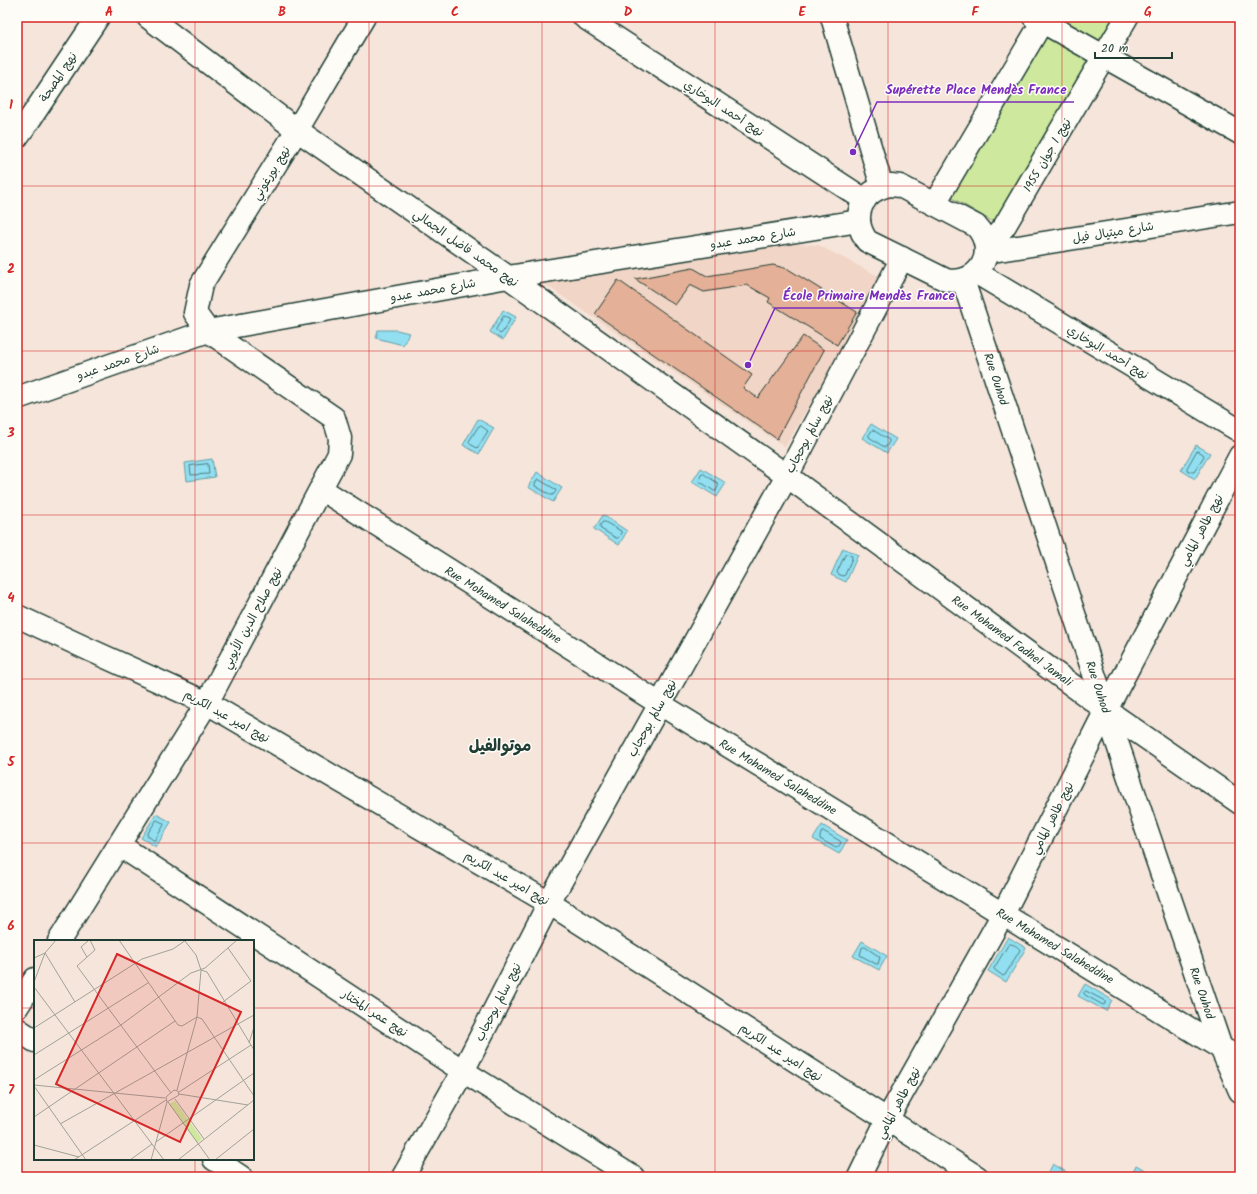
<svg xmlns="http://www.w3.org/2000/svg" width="1257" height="1194" font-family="Kalam,'Playpen Sans Arabic',sans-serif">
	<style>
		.built { fill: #f1d5c6 }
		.green { fill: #cee89e; stroke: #769269 }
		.water { fill: #91dff1; stroke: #639ea5 }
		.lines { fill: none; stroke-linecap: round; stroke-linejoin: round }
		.shore { stroke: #4d7e80; stroke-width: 1 }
		.building { fill: #e4b097; stroke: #1f3d34 }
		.street-casing { stroke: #1f3d34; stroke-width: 25 }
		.secondary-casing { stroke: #1f3d34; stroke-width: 25 }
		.street { stroke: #fdfcf7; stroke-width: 22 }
		.secondary { stroke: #fdfcf7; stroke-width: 22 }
		.grid { fill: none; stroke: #d62828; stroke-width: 1; stroke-opacity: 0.55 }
		.labels { text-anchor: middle; stroke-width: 3; stroke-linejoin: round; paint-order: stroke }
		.street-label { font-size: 12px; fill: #1f3d34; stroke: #fdfcf7 }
		.district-label { font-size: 16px; font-weight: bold; fill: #1f3d34; stroke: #fdfcf7 }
		.inset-road { fill: none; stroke: #a0a298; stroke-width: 1 }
		.view { fill: #d62828; fill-opacity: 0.15; stroke: #d62828; stroke-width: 2 }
		.inset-edge { fill: none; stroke: #1f3d34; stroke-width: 2 }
		.leader { fill: none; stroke: #7b2cbf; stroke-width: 1.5 }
		.callout-dot { fill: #7b2cbf; stroke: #fdfcf7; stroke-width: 1.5 }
		.callout-label { font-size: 13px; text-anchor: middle; font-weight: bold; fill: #7b2cbf; stroke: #fdfcf7; stroke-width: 3; stroke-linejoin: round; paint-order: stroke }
		.neatline { fill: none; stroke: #d62828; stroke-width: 1.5 }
		.grid-label { font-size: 13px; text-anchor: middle; font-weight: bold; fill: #d62828 }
	</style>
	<rect width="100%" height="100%" fill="#f6e5da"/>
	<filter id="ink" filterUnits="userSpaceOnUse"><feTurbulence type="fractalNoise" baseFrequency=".025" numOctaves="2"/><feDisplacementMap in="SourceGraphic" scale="8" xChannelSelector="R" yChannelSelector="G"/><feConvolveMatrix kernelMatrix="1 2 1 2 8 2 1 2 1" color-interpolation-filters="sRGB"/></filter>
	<g filter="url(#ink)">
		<path class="built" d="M797 244 818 245 882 278 785 447 543 283Z"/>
		<path class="green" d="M1049 17H1118L998 225 949 196Z"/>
		<path class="water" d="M503 310 516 317 503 340 490 332Z
			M378 330H397L409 333 403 345 376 338Z
			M478 419 494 428 479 454 463 445Z
			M871 424 896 439 887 453 862 438Z
			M1196 445 1210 453 1195 479 1181 470Z
			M212 459 215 477 187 481 185 463Z
			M701 468 726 483 717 497 692 482Z
			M537 472 562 488 553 502 528 487Z
			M603 515 627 531 619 545 594 529Z
			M843 548 858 555 846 582 831 575Z
			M156 814 171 822 156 847 141 838Z
			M822 825 847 840 839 854 813 839Z
			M1008 937 1026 948 1006 982 988 971Z
			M862 941 887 956 879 970 853 956Z
			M1085 984 1112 1000 1106 1011 1078 996Z
			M1053 1164 1068 1173 1066 1177H1046Z
			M1136 1165 1157 1177H1131Z"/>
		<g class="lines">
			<path class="shore" d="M504 316 509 318 510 320 502 333 500 334 496 330Z
				M479 426H481L488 431 478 447 477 448 470 444 469 442Z
				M873 430 889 440V442L886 447H884L869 437V435Z
				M1198 451 1203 454 1204 456 1194 472H1192L1187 470V468L1196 452Z
				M208 464 209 474 191 475 190 466Z
				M704 474 719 484 716 491H714L699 481 701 475Z
				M538 479 555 489 556 491 553 495H551L535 486V484Z
				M603 522H605L621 531V533L618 538H616L601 529 600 526Z
				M847 554 852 556V558L845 575 843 576 838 574 837 572 845 555Z
				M157 820 163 823 164 825 155 840H153L147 835Z
				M822 832H825L840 841 841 843 838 847 836 848 820 839V837Z
				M1009 944C1012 943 1019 947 1020 950L1005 975 1003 976 995 970 994 969Z
				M865 947 880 957 878 964H876L860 955 862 948Z
				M1086 991 1105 1001V1004L1103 1005 1085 995 1084 993Z"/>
		</g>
		<path class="building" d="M773 265 788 269 857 312 837 345 768 302 770 298 747 285 704 292 690 285 675 305 635 279 693 268 707 276Z
			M618 280 752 375 743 388 758 398 803 336 824 350 777 439 595 314Z"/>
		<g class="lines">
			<g class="street-casing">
				<path id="street" d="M148 17 297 130 508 277 787 476 1106 710 1240 803
					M832 17 882 187
					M1034 17 1240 133
					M17 137 30 119 98 17
					M935 203 1045 17
					M986 252 1240 212
					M963 280 1106 710 1221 1048 1240 1091
					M17 398 208 331 508 277 859 221
					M321 489 660 704 1221 1048 1240 1058
					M17 616 90 650 207 703 549 903 977 1177
					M119 845 463 1071 633 1177
					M59 941 207 703 339 454 340 438 334 418 208 331 195 313 201 285 297 130 364 17
					M17 1007 35 979
					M17 1029 35 1041
					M214 1159 241 1177
					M403 1177 463 1071 549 903 787 476 902 258
					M859 1177 887 1120 1003 914 1106 710 1240 456"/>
			</g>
			<g class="secondary-casing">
				<path id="secondary" d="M584 17 865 200
					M891 185 900 186 976 226C999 252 979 286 946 280L867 241C850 217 861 190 891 185Z
					M986 247 1004 227 1127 17
					M977 273 1240 431"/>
			</g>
			<use href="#street" class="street"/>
			<use href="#secondary" class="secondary"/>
		</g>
	</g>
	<path class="grid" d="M195 17V941M369 17V1177M542 17V1177M715 17V1177M888 17V1177M1062 17V1177M17 186H1240M17 351H1240M17 515H1240M17 679H1240M17 843H1240M17 1008H35M253 1008H1240M195 1159V1177"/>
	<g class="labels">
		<g class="street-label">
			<text transform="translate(58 77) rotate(-56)" y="4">نهج المصحة</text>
			<text transform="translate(724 108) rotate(33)" y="4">نهج أحمد البوخاري</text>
			<text transform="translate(1047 155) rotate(-60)" y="4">نهج 1 جوان 1955</text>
			<text transform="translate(271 173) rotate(-58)" y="4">نهج بورغوني</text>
			<text transform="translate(1113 232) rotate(-9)" y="4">شارع ميتيال فيل</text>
			<text transform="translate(753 238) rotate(-9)" y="4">شارع محمد عبدو</text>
			<text transform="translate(466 248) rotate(35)" y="4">نهج محمد فاضل الجمالي</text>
			<text transform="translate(433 290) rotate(-10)" y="4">شارع محمد عبدو</text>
			<text transform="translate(1108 352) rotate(31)" y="4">نهج أحمد البوخاري</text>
			<text transform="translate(118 362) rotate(-19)" y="4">شارع محمد عبدو</text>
			<text transform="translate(996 379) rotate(72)" y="4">Rue Ouhod</text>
			<text transform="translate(809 434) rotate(-62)" y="4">نهج سالم بوحجاب</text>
			<text transform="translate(1201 530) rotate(-62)" y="4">نهج طاهر المامي</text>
			<text transform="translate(503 605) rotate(32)" y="4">Rue Mohamed Salaheddine</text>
			<text transform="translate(252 618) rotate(-62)" y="4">نهج صلاح الدين الأيوبي</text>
			<text transform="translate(1012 641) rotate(36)" y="4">Rue Mohamed Fadhel Jamali</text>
			<text transform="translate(1098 687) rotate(72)" y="4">Rue Ouhod</text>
			<text transform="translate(227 716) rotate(29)" y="4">نهج امير عبد الكريم</text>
			<text transform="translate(652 718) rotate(-61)" y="4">نهج سالم بوحجاب</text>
			<text transform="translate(778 777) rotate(31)" y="4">Rue Mohamed Salaheddine</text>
			<text transform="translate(1052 818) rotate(-63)" y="4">نهج طاهر المامي</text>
			<text transform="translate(507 878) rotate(30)" y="4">نهج امير عبد الكريم</text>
			<text transform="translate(1055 946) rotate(31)" y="4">Rue Mohamed Salaheddine</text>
			<text transform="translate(1202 993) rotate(71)" y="4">Rue Ouhod</text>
			<text transform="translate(498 1002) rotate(-63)" y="4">نهج سالم بوحجاب</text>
			<text transform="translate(375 1013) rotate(33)" y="4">نهج عمر المختار</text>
			<text transform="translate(781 1052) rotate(33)" y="4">نهج امير عبد الكريم</text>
			<text transform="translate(898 1103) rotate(-62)" y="4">نهج طاهر المامي</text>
		</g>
		<g class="district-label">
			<text x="500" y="751">موتوالفيل</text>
		</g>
	</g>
	<g transform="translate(34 940)">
		<rect width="220" height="220" fill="#f6e5da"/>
		<path d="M141 161 168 199 163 203 135 164Z" fill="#cee89e"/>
		<path class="inset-road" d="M56 0 61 10 43 26 137 153M85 0 144 85 148 86 163 77 168 79 220 156M53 17 47 7 55 0M0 18 11 13 41 62M167 30 173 32 220 110M0 42 11 13 22 0M0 47 130 220M189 62 217 41 194 8M0 88 108 19 139 9 152 0M215 103 220 87M0 115 114 43M0 140 87 85 157 33 171 28 203 0M0 145 131 158M0 146 52 220M140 150 144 151 145 155 133 162 132 157ZM143 150 163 77 167 30 162 15 151 1M145 152 217 105M145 154 214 165M141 159 170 199M134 162 176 220M0 177 141 81M26 184 220 75M122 202 220 133M0 205 45 217M40 220 132 160M96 220 118 204M117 220 133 162M144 220 220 160M181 220 220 189"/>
		<path class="view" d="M83 14 207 72 146 202 22 144Z"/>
		<rect width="220" height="220" class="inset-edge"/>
	</g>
	<path class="leader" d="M853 152L877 102H1074M748 365L775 308H963"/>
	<g class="callout-dot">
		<circle cx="853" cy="152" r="4"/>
		<circle cx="748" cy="365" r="4"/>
	</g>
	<g class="callout-label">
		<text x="976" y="94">Supérette Place Mendès France</text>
		<text x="869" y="300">École Primaire Mendès France</text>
	</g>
	<rect width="1257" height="1194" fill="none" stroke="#fdfcf7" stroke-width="44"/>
	<path d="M1095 52v6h77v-6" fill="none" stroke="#1f3d34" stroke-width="2"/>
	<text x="1101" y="52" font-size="12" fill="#1f3d34" stroke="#fdfcf7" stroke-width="3" paint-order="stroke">20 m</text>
	<rect x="22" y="22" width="1213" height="1150" class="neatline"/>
	<g class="grid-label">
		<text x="109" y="16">A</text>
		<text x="282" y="16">B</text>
		<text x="455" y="16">C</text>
		<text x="628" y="16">D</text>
		<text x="802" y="16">E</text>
		<text x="975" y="16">F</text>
		<text x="1148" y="16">G</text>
		<text x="11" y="109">1</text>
		<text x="11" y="273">2</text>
		<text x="11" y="437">3</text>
		<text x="11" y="602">4</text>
		<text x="11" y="766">5</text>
		<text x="11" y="930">6</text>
		<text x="11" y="1094">7</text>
	</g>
</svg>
